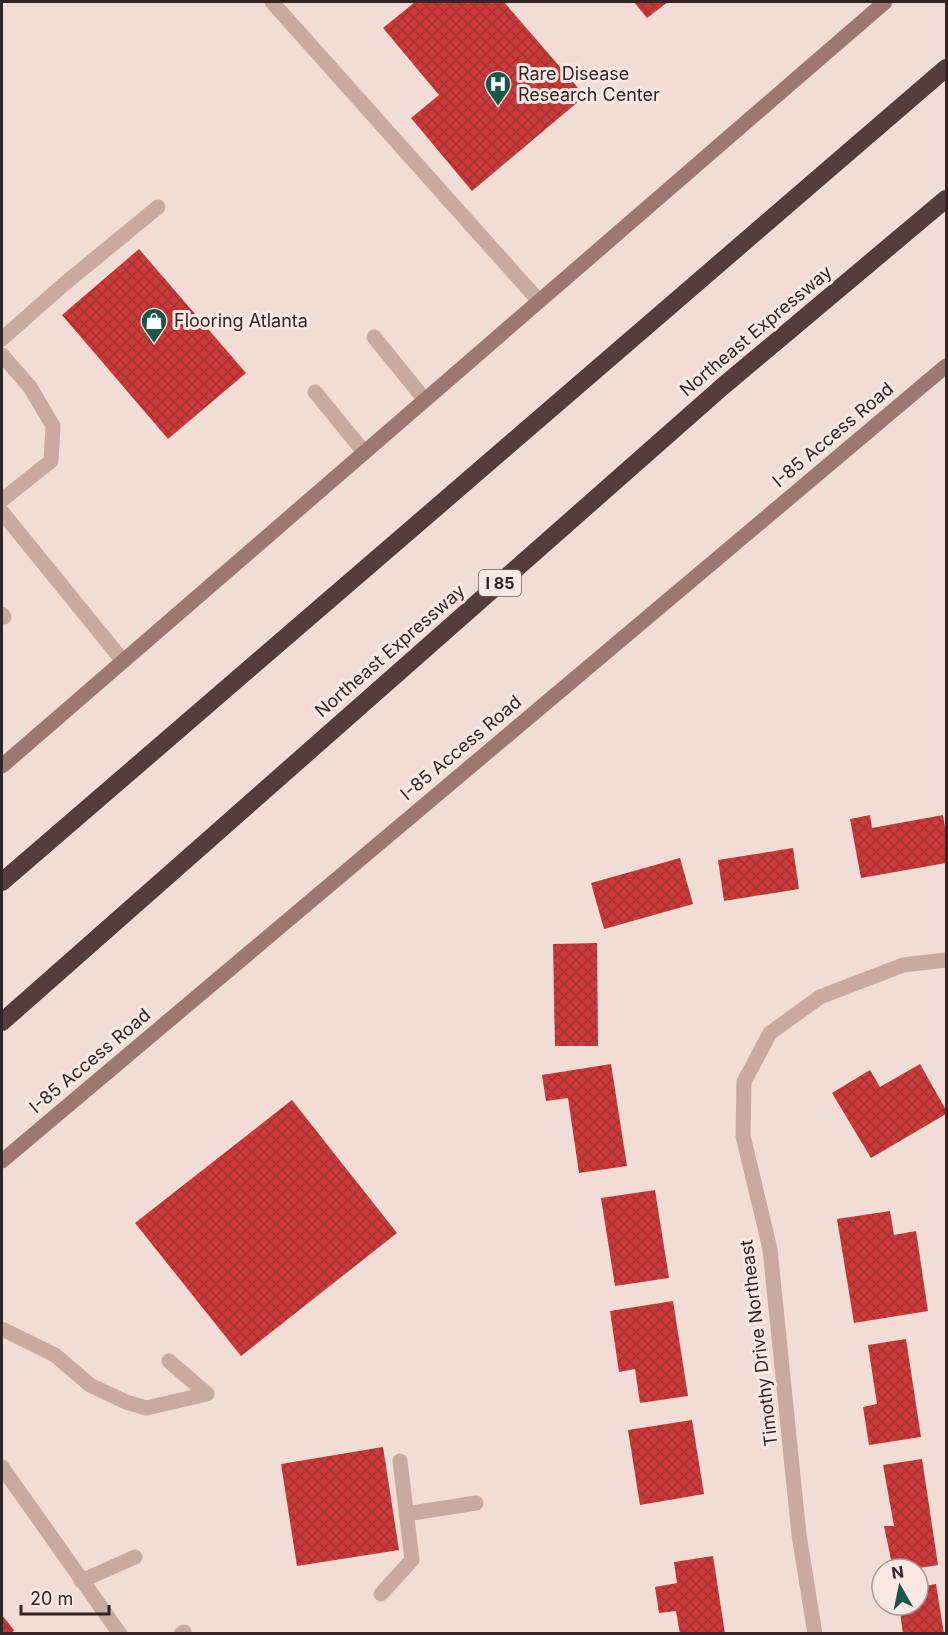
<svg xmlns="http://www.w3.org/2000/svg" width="948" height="1635" font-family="Inter,sans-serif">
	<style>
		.building { fill: url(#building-cross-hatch) }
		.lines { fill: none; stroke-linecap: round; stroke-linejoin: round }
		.service { stroke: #c9aaa1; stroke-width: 15 }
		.minor { stroke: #c9aaa1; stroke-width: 15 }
		.secondary { stroke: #9d7873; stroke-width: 15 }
		.motorway { stroke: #553d3b; stroke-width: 18 }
		.labels { text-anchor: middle; stroke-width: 6; stroke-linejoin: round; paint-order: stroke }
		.shield { fill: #f9e8e1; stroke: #6e605d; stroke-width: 1.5 }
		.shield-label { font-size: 16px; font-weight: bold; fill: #332524 }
		.poi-label { font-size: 18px; fill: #332524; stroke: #f9e8e1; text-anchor: start }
		.street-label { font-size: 18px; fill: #332524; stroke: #f9e8e1 }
	</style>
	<defs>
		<pattern id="building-cross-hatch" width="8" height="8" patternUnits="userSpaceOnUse" patternTransform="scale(1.5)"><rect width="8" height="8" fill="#ca3a3a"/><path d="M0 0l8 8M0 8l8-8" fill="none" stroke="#a53131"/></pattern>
	</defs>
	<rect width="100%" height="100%" fill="#f1ddd5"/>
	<path class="building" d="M415 2H504L585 96 472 191 411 118 439 95 383 28Z
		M634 2H668L647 18Z
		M139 249 246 373 168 439 62 315Z
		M870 815 872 828 943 815 946 834V863L861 878 850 819Z
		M793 848 799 889 724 901 718 860Z
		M680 858 693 904 604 929 591 883Z
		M597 943 598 1046H555L553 944Z
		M611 1064 627 1166 579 1173 568 1098 546 1101 542 1075Z
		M920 1064 946 1110V1114L871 1158 832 1093 870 1070 880 1087Z
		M292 1100 397 1233 241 1356 135 1223Z
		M655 1190 669 1278 615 1286 601 1198Z
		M890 1211 894 1235 916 1231 928 1311 854 1323 837 1219Z
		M673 1301 688 1396 640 1403 635 1369 619 1372 610 1311Z
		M906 1339 921 1437 869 1445 863 1407 877 1404 868 1345Z
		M692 1420 704 1494 640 1505 628 1430Z
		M383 1447 399 1550 297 1566 281 1464Z
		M922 1459 938 1565 913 1569H893L884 1526H894L883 1465Z
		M713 1556 725 1634H680L676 1611 659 1613 655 1587 677 1583 674 1562Z
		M936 1584 944 1634H903L899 1605H918V1587Z
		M2 1615 14 1630 11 1634H2Z"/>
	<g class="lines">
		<path class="service" d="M272 2 539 301
			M374 337 425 400
			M2 339 63 285 158 207
			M2 355 30 387 53 426 51 461 2 500
			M315 392 364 452
			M2 512 123 661
			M2 614 4 617
			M2 1329 55 1355 90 1385 126 1402 146 1408 207 1394
			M169 1361 207 1394
			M406 1514 476 1503
			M81 1581 135 1557
			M381 1594 412 1560 400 1461
			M181 1634 184 1632"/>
		<path class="minor" d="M2 1467 120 1634
			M815 1634 799 1535 770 1249 743 1136 744 1082 770 1033 820 997 903 965 946 960"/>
		<path class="secondary" d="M2 766 885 2
			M2 1161 946 366"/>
		<path class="motorway" d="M2 882 946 68
			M2 1022 722 387 946 199"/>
	</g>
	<defs>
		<g id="hospital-pin" transform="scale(1.35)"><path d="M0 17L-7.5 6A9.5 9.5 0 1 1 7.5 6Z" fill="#19564b" stroke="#f9e8e1"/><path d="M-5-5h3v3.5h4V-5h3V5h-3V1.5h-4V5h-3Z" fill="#fff"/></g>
		<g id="shop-pin" transform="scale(1.35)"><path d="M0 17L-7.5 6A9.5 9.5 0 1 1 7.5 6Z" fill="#19564b" stroke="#f9e8e1"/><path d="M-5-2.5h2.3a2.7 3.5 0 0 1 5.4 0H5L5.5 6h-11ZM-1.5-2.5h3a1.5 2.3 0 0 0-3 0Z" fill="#fff"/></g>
	</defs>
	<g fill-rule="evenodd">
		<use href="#hospital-pin" x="498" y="84"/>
		<use href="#shop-pin" x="154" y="321"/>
	</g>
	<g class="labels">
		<rect class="shield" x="479" y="570" width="42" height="26" rx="4.5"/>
		<g class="shield-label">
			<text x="500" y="589">I 85</text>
		</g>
		<g class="poi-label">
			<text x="518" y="80">Rare Disease<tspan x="518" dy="21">Research Center</tspan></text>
			<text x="174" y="327">Flooring Atlanta</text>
		</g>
		<g class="street-label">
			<text transform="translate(756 331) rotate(-40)" y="6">Northeast Expressway</text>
			<text transform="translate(833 435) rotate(-40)" y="6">I-85 Access Road</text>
			<text transform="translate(390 651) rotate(-41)" y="6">Northeast Expressway</text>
			<text transform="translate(461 748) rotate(-40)" y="6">I-85 Access Road</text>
			<text transform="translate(90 1061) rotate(-40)" y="6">I-85 Access Road</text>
			<text transform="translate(759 1343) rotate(-97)" y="6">Timothy Drive Northeast</text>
		</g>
	</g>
	<rect width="948" height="1635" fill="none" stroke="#332524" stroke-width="6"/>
	<g transform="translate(900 1587) rotate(351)"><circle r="28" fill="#f9e8e1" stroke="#aa9a95" stroke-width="1.5"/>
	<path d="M0-4.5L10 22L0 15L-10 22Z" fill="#19564b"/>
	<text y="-9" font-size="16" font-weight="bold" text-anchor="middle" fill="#332524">N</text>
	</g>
	<path d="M21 1605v9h88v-9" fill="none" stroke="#332524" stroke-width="3"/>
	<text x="30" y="1605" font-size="18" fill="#332524" stroke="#f9e8e1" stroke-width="4.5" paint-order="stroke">20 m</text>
</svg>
